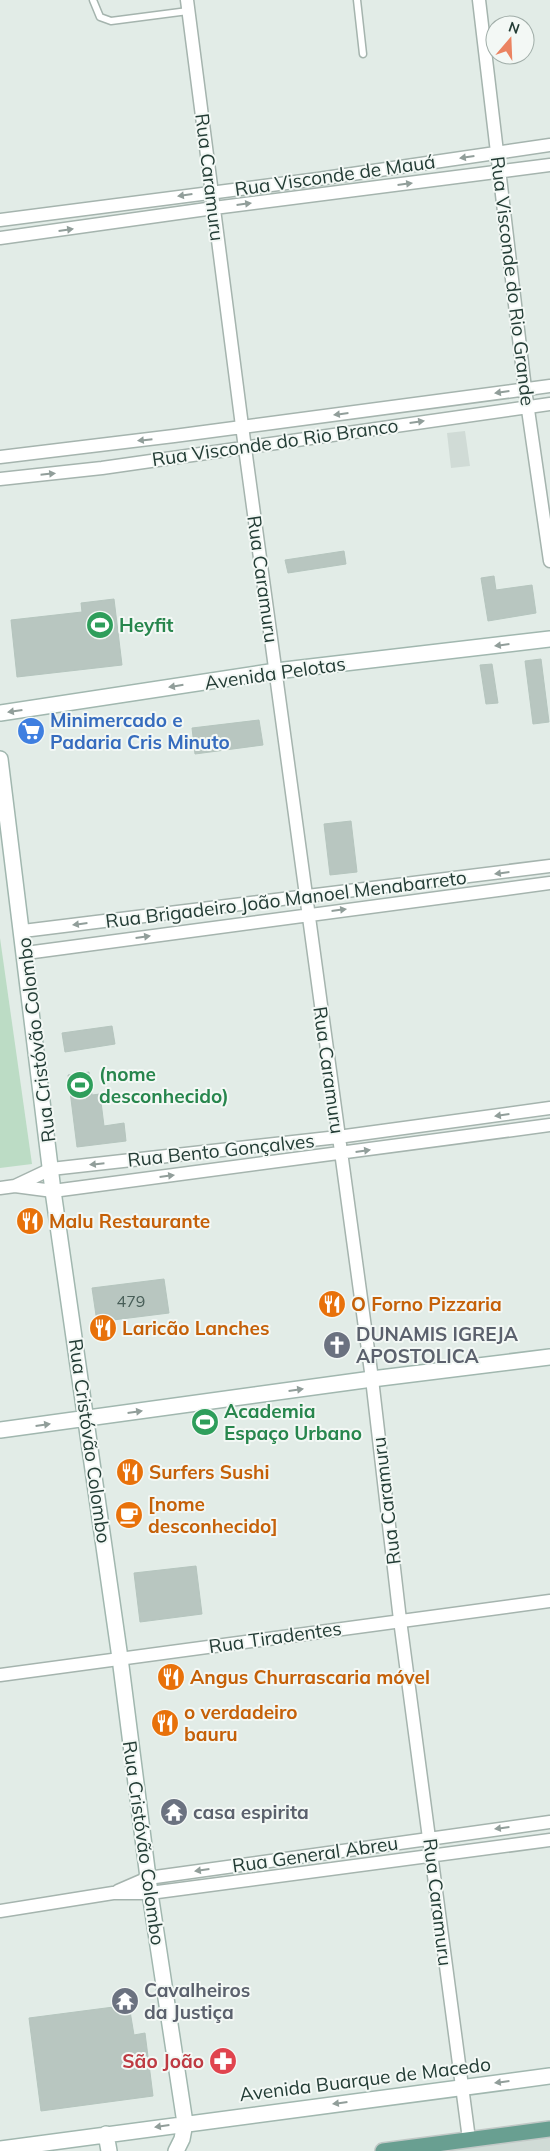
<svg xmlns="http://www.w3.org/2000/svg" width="550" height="2151" font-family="Mulish,sans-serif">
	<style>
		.built { fill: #d0dbd6 }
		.green { fill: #bcdcc5 }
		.building { fill: #b8c6c0; stroke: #b5c5be }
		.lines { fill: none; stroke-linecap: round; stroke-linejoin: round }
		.lane-casing { stroke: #a5b4ae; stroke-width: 9 }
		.street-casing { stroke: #a5b4ae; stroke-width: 15 }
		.secondary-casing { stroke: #a1b7af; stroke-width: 18 }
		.primary-casing { stroke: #c1c8c6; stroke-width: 18 }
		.lane { stroke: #fff; stroke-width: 6 }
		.street { stroke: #fff; stroke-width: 12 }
		.secondary { stroke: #fff; stroke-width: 15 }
		.primary { stroke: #699f91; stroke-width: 15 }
		.oneway { fill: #919e9a }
		.labels { text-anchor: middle; stroke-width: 4; stroke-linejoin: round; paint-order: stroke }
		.number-label { font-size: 16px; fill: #485e58 }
		.street-label { font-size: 19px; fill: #233c35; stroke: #f3f8f5 }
		.leisure-label { font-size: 19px; font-weight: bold; fill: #27864d; stroke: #f3f8f5; text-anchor: start }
		.shop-label { font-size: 19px; font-weight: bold; fill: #366cbe; stroke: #f3f8f5; text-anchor: start }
		.food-label { font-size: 19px; font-weight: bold; fill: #c56008; stroke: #f3f8f5; text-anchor: start }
		.worship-label { font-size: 19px; font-weight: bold; fill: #5b616d; stroke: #f3f8f5; text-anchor: start }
		.health-label { font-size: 19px; font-weight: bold; fill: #be3a42; stroke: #f3f8f5; text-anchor: end }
	</style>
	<rect width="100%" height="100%" fill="#e2ece7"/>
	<path class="built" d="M465 431 470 466 451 468 447 433Z
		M550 2136V2151H442Z"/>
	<path class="green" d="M0 938 32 1164 0 1168Z"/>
	<path class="building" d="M344 551 346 564 288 573 285 560Z
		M494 576 496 590 532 585 536 613 488 621 481 578Z
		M114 599 122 665 17 677 11 620 82 612 81 603Z
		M541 659 549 722 533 724 525 661Z
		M492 664 498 703 486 704 480 665Z
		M259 720 263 745 195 754 192 728Z
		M351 821 357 872 330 875 324 824Z
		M112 1026 115 1044 65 1052 62 1033Z
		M89 1072 92 1095 100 1094 104 1126 124 1123 126 1141 77 1147 68 1075Z
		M164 1279 169 1313 97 1322 92 1288Z
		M196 1566 202 1614 140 1622 134 1573Z
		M129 2005 134 2035 145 2033 153 2096 41 2111 29 2018Z"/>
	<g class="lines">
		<g class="lane-casing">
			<path id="lane" d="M93 0 100 17 111 21 188 11
				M357 0 363 54"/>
		</g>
		<g class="street-casing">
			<path id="street" d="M187 0 242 426 372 1379 400 1620 469 2139
				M479 0 525 389 550 561
				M0 220 318 179 550 145
				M0 238 214 208 550 165
				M0 457 174 436 550 386
				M0 479 102 468 550 404
				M23 931 550 866
				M26 953 550 883
				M15 1186 51 1169 338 1137 550 1108
				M0 1188 15 1186 53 1191 550 1125
				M0 1675 550 1601
				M118 1891 148 1878 550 1822
				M0 1911 113 1893H150L550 1840"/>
		</g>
		<g class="secondary-casing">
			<path id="secondary" d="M0 713 276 671 550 639
				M0 759 53 1191 120 1658 150 1893 185 2123 182 2139 176 2151
				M0 1430 372 1379 550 1357
				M106 2134 109 2151
				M0 2149 550 2076"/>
		</g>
		<g class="primary-casing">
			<path id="primary" d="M383 2151 550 2129"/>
		</g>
		<use href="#lane" class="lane"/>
		<use href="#street" class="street"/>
		<use href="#secondary" class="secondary"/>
		<use href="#primary" class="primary"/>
	</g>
	<defs><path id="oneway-solid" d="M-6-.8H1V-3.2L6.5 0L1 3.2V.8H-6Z" transform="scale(1.25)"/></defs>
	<g class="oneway">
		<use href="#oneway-solid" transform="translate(467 157) rotate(172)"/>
		<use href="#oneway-solid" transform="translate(405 184) rotate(-7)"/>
		<use href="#oneway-solid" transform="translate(185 195) rotate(172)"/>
		<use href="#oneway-solid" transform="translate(244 204) rotate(-7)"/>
		<use href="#oneway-solid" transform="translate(66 230) rotate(-8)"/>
		<use href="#oneway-solid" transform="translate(502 392) rotate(172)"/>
		<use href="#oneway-solid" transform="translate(341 414) rotate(173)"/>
		<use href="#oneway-solid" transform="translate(417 422) rotate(-8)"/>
		<use href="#oneway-solid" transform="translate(145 440) rotate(174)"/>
		<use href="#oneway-solid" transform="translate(48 474) rotate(-6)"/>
		<use href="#oneway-solid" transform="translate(502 645) rotate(173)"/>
		<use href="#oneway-solid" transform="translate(176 686) rotate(171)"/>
		<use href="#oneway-solid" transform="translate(15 711) rotate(172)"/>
		<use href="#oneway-solid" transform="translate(502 873) rotate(173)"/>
		<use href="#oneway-solid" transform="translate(339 910) rotate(-7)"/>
		<use href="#oneway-solid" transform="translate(80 924) rotate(173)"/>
		<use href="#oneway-solid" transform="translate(143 937) rotate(-8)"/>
		<use href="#oneway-solid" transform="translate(502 1115) rotate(172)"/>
		<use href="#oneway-solid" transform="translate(363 1151) rotate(-8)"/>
		<use href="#oneway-solid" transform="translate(97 1164) rotate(174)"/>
		<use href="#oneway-solid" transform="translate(167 1176) rotate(-7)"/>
		<use href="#oneway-solid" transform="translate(296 1390) rotate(-8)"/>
		<use href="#oneway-solid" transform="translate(135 1412) rotate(-8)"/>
		<use href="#oneway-solid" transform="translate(43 1425) rotate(-8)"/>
		<use href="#oneway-solid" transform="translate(502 1828) rotate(173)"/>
		<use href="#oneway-solid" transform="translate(202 1870) rotate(172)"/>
		<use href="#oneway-solid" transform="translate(502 2082) rotate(173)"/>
		<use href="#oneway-solid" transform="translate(340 2103) rotate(173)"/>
		<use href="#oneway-solid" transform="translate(162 2126) rotate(172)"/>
	</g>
	<defs>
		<g id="stadium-disc" transform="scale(1.4375)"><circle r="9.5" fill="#2e9e5b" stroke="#f3f8f5"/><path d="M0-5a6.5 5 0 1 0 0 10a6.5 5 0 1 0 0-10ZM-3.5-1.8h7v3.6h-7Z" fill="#fff"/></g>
		<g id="supermarket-disc" transform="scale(1.4375)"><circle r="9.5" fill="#3f7fe0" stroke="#f3f8f5"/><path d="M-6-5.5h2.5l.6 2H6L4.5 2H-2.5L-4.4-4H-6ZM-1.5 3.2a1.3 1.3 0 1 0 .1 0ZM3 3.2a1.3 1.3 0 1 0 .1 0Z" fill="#fff"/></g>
		<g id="restaurant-disc" transform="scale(1.4375)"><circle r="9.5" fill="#e8710a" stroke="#f3f8f5"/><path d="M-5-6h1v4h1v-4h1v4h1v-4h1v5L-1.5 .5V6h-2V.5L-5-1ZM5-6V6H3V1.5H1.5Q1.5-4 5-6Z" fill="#fff"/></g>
		<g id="church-disc" transform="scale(1.4375)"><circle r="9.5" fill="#6b7280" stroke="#f3f8f5"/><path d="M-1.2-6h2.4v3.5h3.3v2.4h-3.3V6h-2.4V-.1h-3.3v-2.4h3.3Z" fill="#fff"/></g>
		<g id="cafe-disc" transform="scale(1.4375)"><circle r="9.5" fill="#e8710a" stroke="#f3f8f5"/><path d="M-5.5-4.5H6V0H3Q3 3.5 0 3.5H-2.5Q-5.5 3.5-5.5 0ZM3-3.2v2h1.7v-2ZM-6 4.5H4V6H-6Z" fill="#fff"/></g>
		<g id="temple-disc" transform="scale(1.4375)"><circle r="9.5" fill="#6b7280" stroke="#f3f8f5"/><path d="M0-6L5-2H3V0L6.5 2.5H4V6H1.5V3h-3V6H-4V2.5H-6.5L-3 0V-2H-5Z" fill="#fff"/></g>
		<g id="pharmacy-disc" transform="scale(1.4375)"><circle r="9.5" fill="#e0444e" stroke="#f3f8f5"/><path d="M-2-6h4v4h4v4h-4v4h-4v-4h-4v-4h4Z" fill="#fff"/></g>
	</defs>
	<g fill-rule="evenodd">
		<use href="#stadium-disc" x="100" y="625"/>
		<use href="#supermarket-disc" x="31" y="731"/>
		<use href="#stadium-disc" x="80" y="1085"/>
		<use href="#restaurant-disc" x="30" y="1221"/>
		<use href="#restaurant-disc" x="332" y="1304"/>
		<use href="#restaurant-disc" x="103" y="1328"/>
		<use href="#church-disc" x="337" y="1345"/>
		<use href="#stadium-disc" x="205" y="1422"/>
		<use href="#restaurant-disc" x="130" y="1472"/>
		<use href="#cafe-disc" x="129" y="1515"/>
		<use href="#restaurant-disc" x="171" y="1677"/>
		<use href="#restaurant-disc" x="165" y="1723"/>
		<use href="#temple-disc" x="174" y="1812"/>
		<use href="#temple-disc" x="125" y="2001"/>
		<use href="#pharmacy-disc" x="223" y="2061"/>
	</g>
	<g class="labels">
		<g class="number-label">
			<text x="131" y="1307">479</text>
		</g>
		<g class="street-label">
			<text transform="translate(335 175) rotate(-8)" y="7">Rua Visconde de Mauá</text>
			<text transform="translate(210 177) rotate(83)" y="7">Rua Caramuru</text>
			<text transform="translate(513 281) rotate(83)" y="7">Rua Visconde do Rio Grande</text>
			<text transform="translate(275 442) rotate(-8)" y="7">Rua Visconde do Rio Branco</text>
			<text transform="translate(263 579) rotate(82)" y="7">Rua Caramuru</text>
			<text transform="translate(275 673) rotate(-8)" y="7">Avenida Pelotas</text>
			<text transform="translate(286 899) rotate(-7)" y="7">Rua Brigadeiro João Manoel Menabarreto</text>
			<text transform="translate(36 1040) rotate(-97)" y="7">Rua Cristóvão Colombo</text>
			<text transform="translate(329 1070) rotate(82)" y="7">Rua Caramuru</text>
			<text transform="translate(221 1150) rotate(-6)" y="7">Rua Bento Gonçalves</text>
			<text transform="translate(90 1441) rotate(82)" y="7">Rua Cristóvão Colombo</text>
			<text transform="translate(386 1501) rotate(-97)" y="7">Rua Caramuru</text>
			<text transform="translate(275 1637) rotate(-8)" y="7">Rua Tiradentes</text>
			<text transform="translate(144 1843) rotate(82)" y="7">Rua Cristóvão Colombo</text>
			<text transform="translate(315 1854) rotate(-8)" y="7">Rua General Abreu</text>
			<text transform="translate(438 1902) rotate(83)" y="7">Rua Caramuru</text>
			<text transform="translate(365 2079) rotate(-7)" y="7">Avenida Buarque de Macedo</text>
		</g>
		<g class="leisure-label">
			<text x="119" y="632">Heyfit</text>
			<text x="99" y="1081">(nome<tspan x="99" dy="22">desconhecido)</tspan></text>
			<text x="224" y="1418">Academia<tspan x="224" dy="22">Espaço Urbano</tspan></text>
		</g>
		<g class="shop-label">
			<text x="50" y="727">Minimercado e<tspan x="50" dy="22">Padaria Cris Minuto</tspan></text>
		</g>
		<g class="food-label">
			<text x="49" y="1228">Malu Restaurante</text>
			<text x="351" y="1311">O Forno Pizzaria</text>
			<text x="122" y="1335">Laricão Lanches</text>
			<text x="149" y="1479">Surfers Sushi</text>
			<text x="148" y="1511">[nome<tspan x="148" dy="22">desconhecido]</tspan></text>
			<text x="190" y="1684">Angus Churrascaria móvel</text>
			<text x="184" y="1719">o verdadeiro<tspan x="184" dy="22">bauru</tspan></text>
		</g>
		<g class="worship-label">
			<text x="356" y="1341">DUNAMIS IGREJA<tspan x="356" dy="22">APOSTOLICA</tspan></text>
			<text x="193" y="1819">casa espirita</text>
			<text x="144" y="1997">Cavalheiros<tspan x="144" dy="22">da Justiça</tspan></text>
		</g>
		<g class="health-label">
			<text x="204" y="2068">São João</text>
		</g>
	</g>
	<g transform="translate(510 40) rotate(19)"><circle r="24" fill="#f3f8f5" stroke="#a0ada8"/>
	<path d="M0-4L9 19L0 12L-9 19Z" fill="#eb8361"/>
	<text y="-8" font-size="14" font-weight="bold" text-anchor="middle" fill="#233c35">N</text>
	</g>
</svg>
